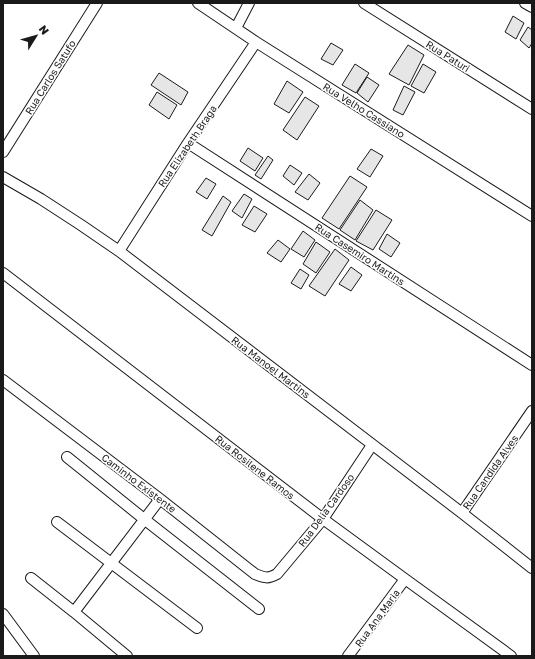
<svg xmlns="http://www.w3.org/2000/svg" width="535" height="659" font-family="'Golos Text',sans-serif">
	<style>
		.building { fill: #e6e6e6; stroke: #1a1a1a }
		.lines { fill: none; stroke-linecap: round; stroke-linejoin: round }
		.minor-casing { stroke: #1a1a1a; stroke-width: 12 }
		.minor { stroke: #fff; stroke-width: 10 }
		.labels { text-anchor: middle; stroke-width: 3; stroke-linejoin: round; paint-order: stroke }
		.street-label { font-size: 10px; fill: #1a1a1a; stroke: #fff }
	</style>
	<rect width="100%" height="100%" fill="#fff"/>
	<path class="building" d="M513 16 524 23 516 39 505 32Z
		M528 27 532 30V43L529 48 520 40Z
		M331 43 343 50 333 65 321 59Z
		M408 45 424 55 409 85 389 74Z
		M355 64 369 73 356 93 342 85Z
		M423 64 436 72 424 93 411 86Z
		M159 73 188 92 181 105 151 85Z
		M367 77 379 85 368 102 357 93Z
		M287 81 303 92 289 113 274 104Z
		M404 86 415 92 403 115 393 110Z
		M157 92 177 105 169 119 149 105Z
		M305 97 319 106 297 140 283 130Z
		M248 148 263 158 255 171 240 161Z
		M371 149 383 156 370 177 357 169Z
		M268 156 273 160 261 179 255 175Z
		M290 165 302 173 294 185 283 176Z
		M309 174 320 183 308 200 295 192Z
		M350 176 367 187 339 229 322 218Z
		M206 178 216 184 207 199 196 192Z
		M244 194 252 199 242 218 232 211Z
		M223 196 231 202 212 236 202 230Z
		M360 200 373 210 355 240 340 230Z
		M254 206 267 214 255 232 242 225Z
		M376 210 392 220 373 250 356 241Z
		M303 231 315 240 304 257 291 249Z
		M387 234 400 243 391 257 379 249Z
		M278 240 290 249 281 262 267 253Z
		M316 242 330 252 316 273 303 264Z
		M335 249 349 260 325 296 309 286Z
		M351 267 362 275 351 291 339 284Z
		M300 269 309 275 301 289 291 283Z"/>
	<g class="lines">
		<g class="minor-casing">
			<path id="minor" d="M198 3 256 42 532 216
				M364 3 532 109
				M525 3 532 7
				M236 28 249 3
				M188 143 532 365
				M3 152 97 3
				M3 177 41 199 81 225 119 251 462 513 532 568
				M119 251 188 143 256 42
				M3 273 323 519 405 579 511 656
				M3 380 160 499 255 574C265 578 268 579 277 574L323 519 372 445
				M67 457 144 519 259 609
				M462 513 532 411
				M57 522 197 628
				M31 578 74 612 127 656
				M74 612 160 499
				M3 614 34 656
				M348 656 405 579"/>
		</g>
		<use href="#minor" class="minor"/>
	</g>
	<g class="labels">
		<g class="street-label">
			<text transform="translate(448 56) rotate(32)" y="4">Rua Paturi</text>
			<text transform="translate(50 77) rotate(-58)" y="4">Rua Carlos Satufo</text>
			<text transform="translate(364 110) rotate(32)" y="4">Rua Velho Cassiano</text>
			<text transform="translate(187 146) rotate(-56)" y="4">Rua Elizabeth Braga</text>
			<text transform="translate(360 254) rotate(33)" y="4">Rua Casemiro Martins</text>
			<text transform="translate(271 367) rotate(37)" y="4">Rua Manoel Martins</text>
			<text transform="translate(255 467) rotate(38)" y="4">Rua Rosilene Ramos</text>
			<text transform="translate(490 472) rotate(-55)" y="4">Rua Candida Alves</text>
			<text transform="translate(139 483) rotate(37)" y="4">Caminho Existente</text>
			<text transform="translate(326 510) rotate(-54)" y="4">Rua Delia Cardoso</text>
			<text transform="translate(377 618) rotate(-54)" y="4">Rua Ana Maria</text>
		</g>
	</g>
	<rect width="535" height="659" fill="none" stroke="#1a1a1a" stroke-width="8"/>
	<g transform="translate(36 36) rotate(53)" stroke="#ffffff" stroke-width="3" paint-order="stroke">
	<path d="M0-3L7 15L0 10L-7 15Z" fill="#1a1a1a"/>
	<text y="-6" font-size="11" font-weight="bold" text-anchor="middle" fill="#1a1a1a">N</text>
	</g>
</svg>
